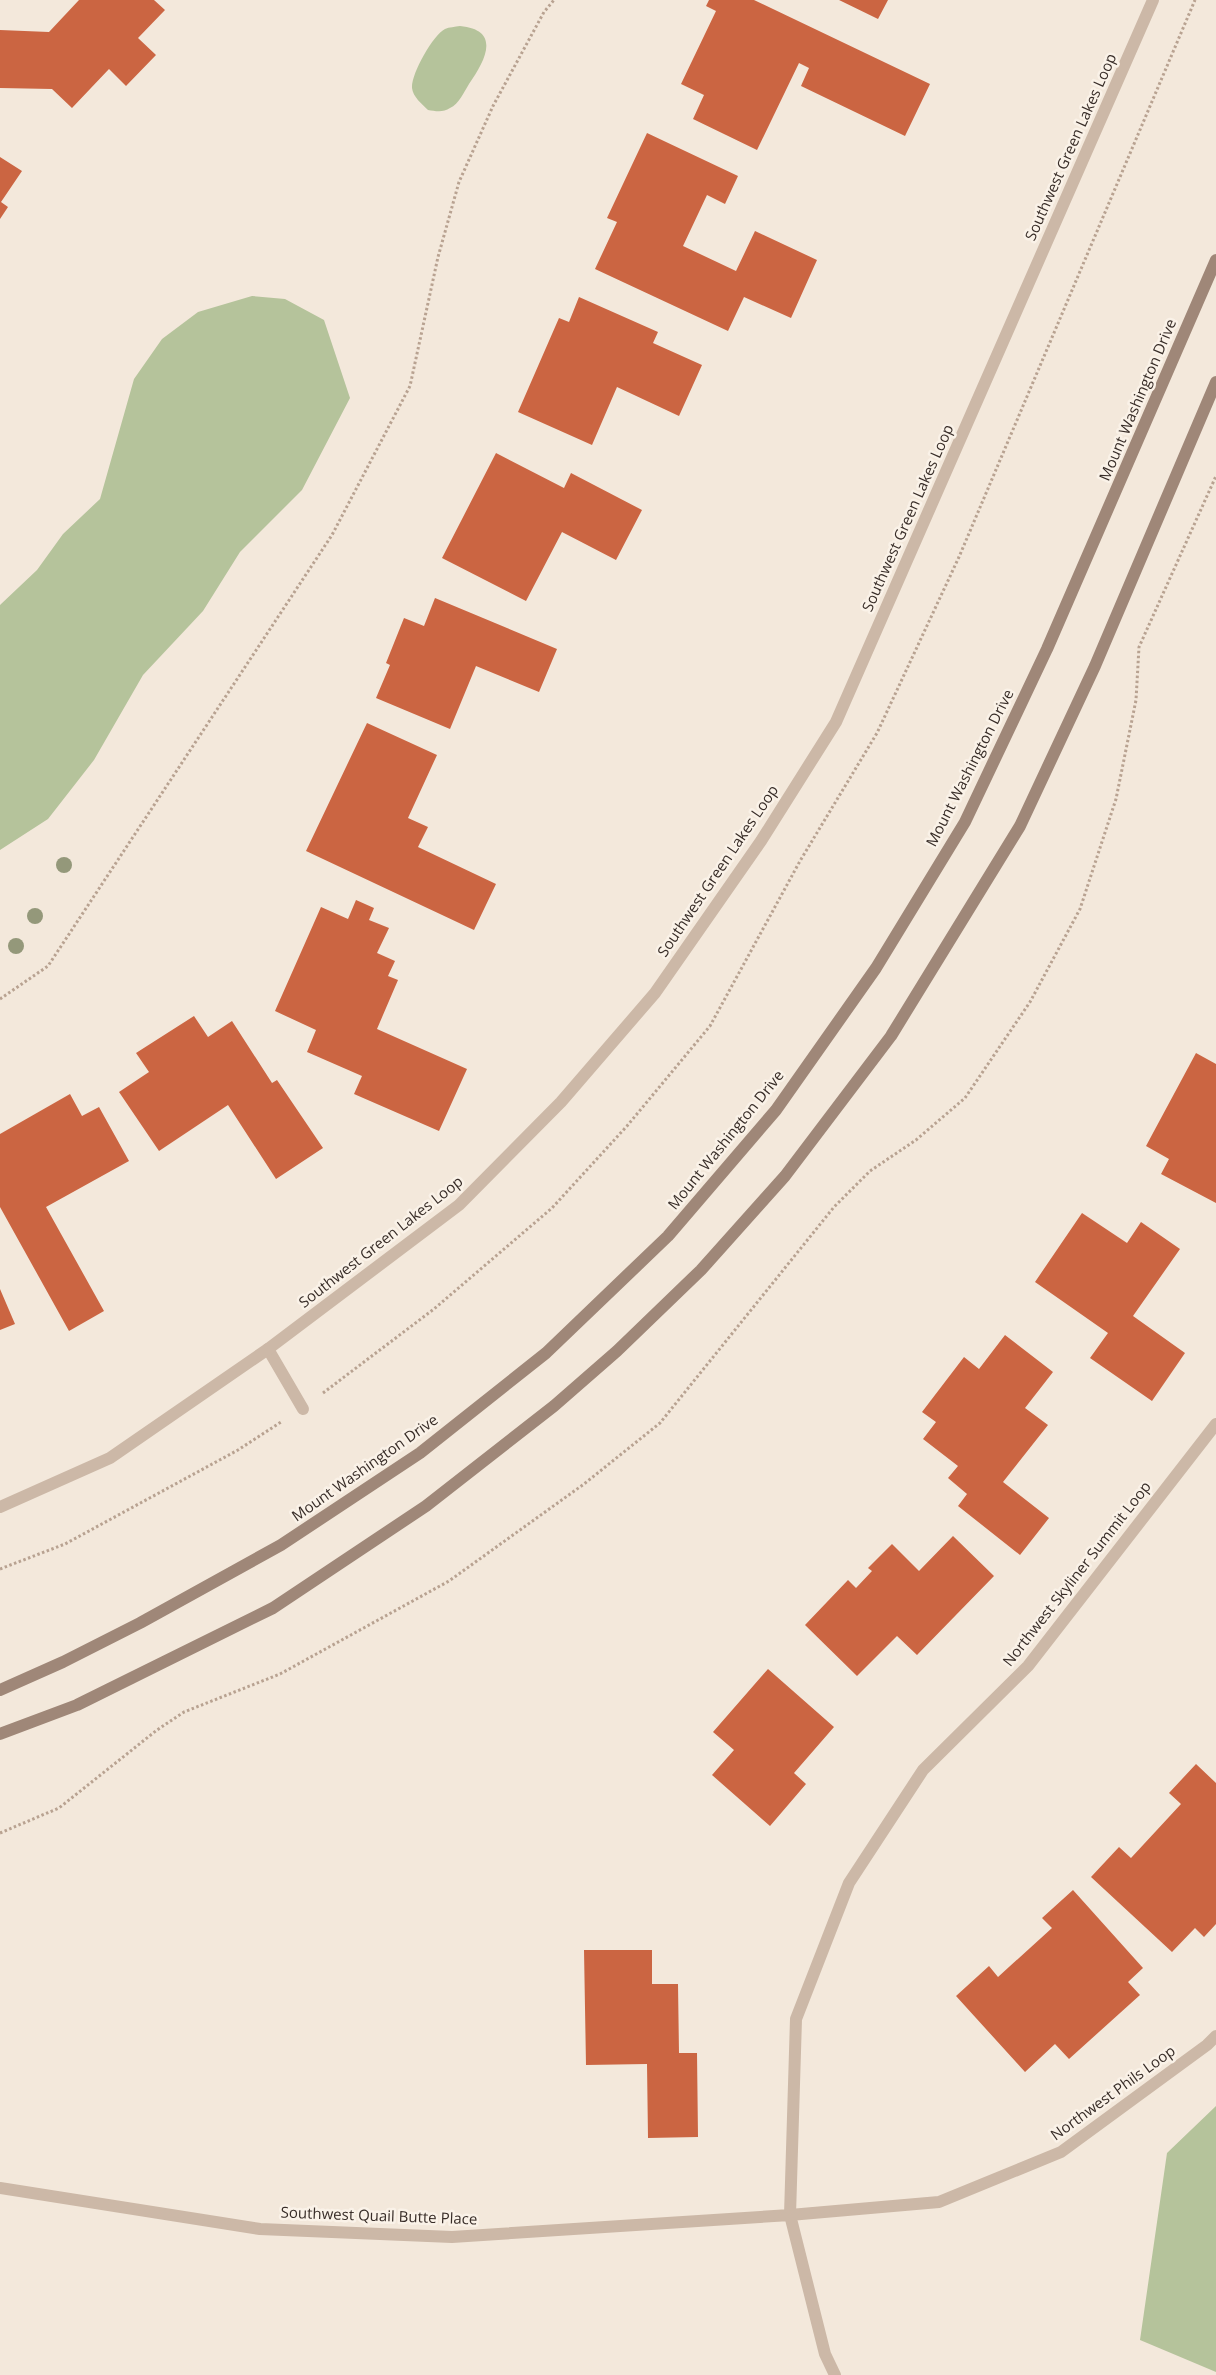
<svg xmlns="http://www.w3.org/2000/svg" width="1216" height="2375" font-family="'Open Sans',sans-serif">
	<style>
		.green { fill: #b5c39b }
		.building { fill: #cb6542 }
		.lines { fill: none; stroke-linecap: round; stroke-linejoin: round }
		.path { stroke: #b8a291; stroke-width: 3; stroke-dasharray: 2.5 2.5; stroke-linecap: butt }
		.service { stroke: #ccb8a7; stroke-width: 12 }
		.minor { stroke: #ccb8a7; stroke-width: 12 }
		.secondary { stroke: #9f8778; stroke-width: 12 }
		.tree { fill: #94987a }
		.labels { text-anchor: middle; stroke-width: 5; stroke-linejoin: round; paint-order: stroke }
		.street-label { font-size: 15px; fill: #382d28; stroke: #faf2e8 }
	</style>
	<rect width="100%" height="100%" fill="#f3e8db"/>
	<path class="green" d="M460 26C502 30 485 61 469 84 464 92 459 104 450 108 443 113 435 111 428 110 422 104 413 97 412 88 411 74 433 35 445 29 449 27 455 27 460 26Z
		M252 296 285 299 324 320 350 398 302 490 240 552 203 611 143 675 94 760 48 819 0 850V605L37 570 63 534 100 499 134 379 162 339 198 312Z
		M1216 2106V2372L1140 2340 1167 2153Z"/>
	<path class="building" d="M79 0H154L165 10 138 38 156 55 126 86 109 69 72 108 52 89 0 88V30L49 32Z
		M709 0H754L930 84 905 136 801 86 809 68 799 63 757 150 693 119 704 95 681 84 716 11 706 6Z
		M839 0H888L878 19Z
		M647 133 738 176 725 204 707 195 683 246 736 271 755 231 817 260 791 318 744 297 728 331 595 269 617 222 607 218Z
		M0 157 22 171 1 202 8 207 0 219Z
		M579 297 658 332 653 343 702 365 679 416 617 387 592 445 518 412 559 318 569 322Z
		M496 453 564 488 571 473 642 510 616 560 562 532 526 601 442 558Z
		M435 598 557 649 539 692 476 666 450 729 376 698 390 665 386 663 404 618 424 626Z
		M367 723 437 755 408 818 428 827 418 847 496 884 474 930 306 851Z
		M356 900 374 908 369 920 389 928 377 953 395 961 388 976 398 980 377 1029 467 1069 439 1131 354 1094 362 1076 307 1052 316 1030 275 1011 321 907 348 919Z
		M194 1016 208 1037 232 1021 272 1083 277 1080 323 1148 276 1179 228 1105 159 1151 119 1092 149 1072 136 1053Z
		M1196 1053 1216 1064V1203L1161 1174 1169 1159 1146 1146Z
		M70 1094 82 1116 99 1107 129 1161 46 1207 104 1311 69 1331 0 1207V1134Z
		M1082 1213 1127 1243 1141 1222 1180 1249 1133 1316 1185 1353 1152 1401 1090 1358 1108 1333 1035 1282Z
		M0 1289 15 1324 0 1330Z
		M1005 1335 1053 1372 1025 1408 1048 1425 1003 1482 1049 1518 1020 1555 958 1506 967 1494 948 1478 958 1466 923 1439 936 1422 922 1412 964 1357 979 1369Z
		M953 1536 994 1576 917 1655 897 1636 857 1676 805 1625 848 1580 856 1588 872 1571 868 1568 892 1544 919 1571Z
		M768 1669 834 1727 794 1773 806 1784 770 1826 712 1775 734 1750 713 1732Z
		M1196 1764 1216 1783V1924L1204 1937 1195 1928 1172 1952 1091 1877 1119 1847 1131 1858 1181 1804 1169 1793Z
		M1073 1890 1143 1968 1128 1982 1140 1995 1069 2059 1055 2044 1025 2072 956 1996 989 1966 998 1977 1052 1928 1042 1918Z
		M584 1950H652V1984H678L679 2053H697L698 2137 648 2138 647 2064 586 2065Z"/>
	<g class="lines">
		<path class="path" d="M0 999 48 966 332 535 410 386 438 257 459 182 493 106 544 12 554 0
			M323 1393 434 1309 552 1208 627 1126 710 1026 800 861 877 733 959 557 1195 0
			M0 1569 65 1544 238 1450 281 1422
			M0 1833 59 1808 157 1730 184 1712 280 1674 449 1581 584 1484 660 1423 834 1207 870 1171 916 1140 965 1098 1030 1002 1080 909 1116 799 1136 700 1139 647 1216 476"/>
		<path class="service" d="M268 1349 303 1409"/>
		<path class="minor" d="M0 1507 110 1458 268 1349 459 1205 561 1102 655 993 761 841 836 722 1153 0
			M0 2188 260 2229 452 2237 790 2215 939 2202 1061 2152 1207 2045 1216 2036
			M835 2375 825 2354 790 2215 796 2019 849 1883 923 1770 1028 1666 1216 1424"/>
		<path class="secondary" d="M0 1690 63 1662 140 1623 281 1545 420 1453 546 1353 668 1236 776 1110 876 968 965 822 1047 649 1216 260
			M0 1734 77 1705 273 1608 426 1506 554 1406 617 1351 701 1270 785 1176 891 1036 1020 826 1095 666 1216 382"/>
	</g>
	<g class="tree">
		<circle cx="64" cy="865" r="8"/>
		<circle cx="35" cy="916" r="8"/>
		<circle cx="16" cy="946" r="8"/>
	</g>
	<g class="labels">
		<g class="street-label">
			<text transform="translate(1071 147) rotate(-66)" y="5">Southwest Green Lakes Loop</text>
			<text transform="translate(1138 400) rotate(-67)" y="5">Mount Washington Drive</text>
			<text transform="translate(908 518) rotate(-66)" y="5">Southwest Green Lakes Loop</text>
			<text transform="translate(970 768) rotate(-63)" y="5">Mount Washington Drive</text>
			<text transform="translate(718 871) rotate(-56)" y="5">Southwest Green Lakes Loop</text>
			<text transform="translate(726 1140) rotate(-51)" y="5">Mount Washington Drive</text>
			<text transform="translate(381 1242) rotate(-38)" y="5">Southwest Green Lakes Loop</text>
			<text transform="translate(365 1468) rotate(-35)" y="5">Mount Washington Drive</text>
			<text transform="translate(1077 1574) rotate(-52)" y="5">Northwest Skyliner Summit Loop</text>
			<text transform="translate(1113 2093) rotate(-36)" y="5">Northwest Phils Loop</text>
			<text transform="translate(379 2216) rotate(2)" y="5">Southwest Quail Butte Place</text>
		</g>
	</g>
</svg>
